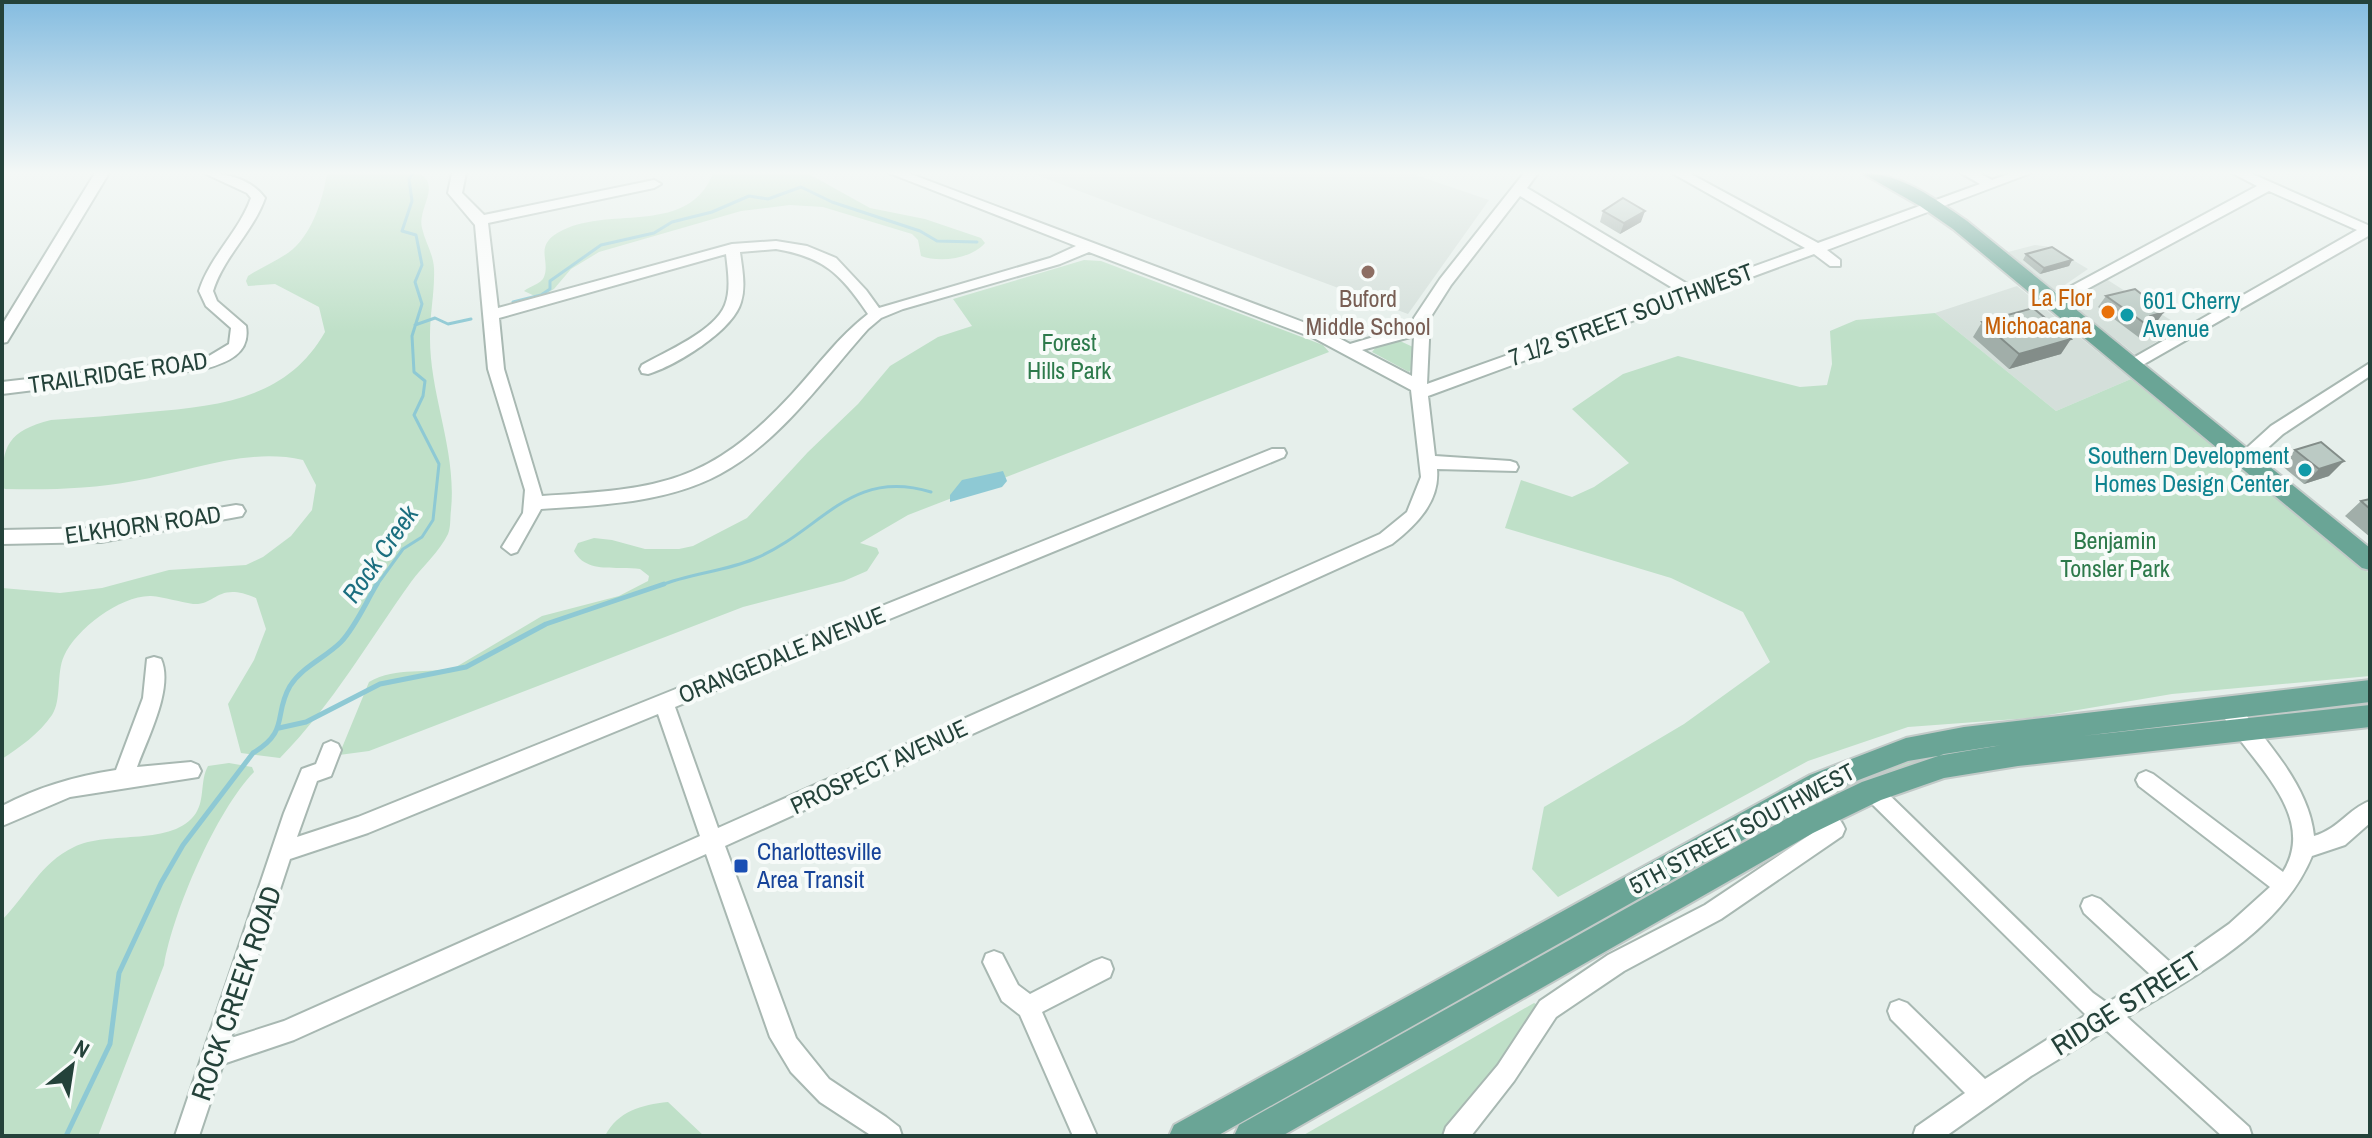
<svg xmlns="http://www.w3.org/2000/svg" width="2372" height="1138" font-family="'Archivo Narrow',sans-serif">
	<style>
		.built { fill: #d4dfda }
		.green { fill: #bfe0c8 }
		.water { fill: #8ec9d4 }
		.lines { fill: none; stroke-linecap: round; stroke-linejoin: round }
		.stream-far1 { stroke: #8ec9d4; stroke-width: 3 }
		.stream { stroke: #8ec9d4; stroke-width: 5 }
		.minor-casing { stroke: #a8b8b2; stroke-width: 4 }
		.major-casing { stroke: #c2cac8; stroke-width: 4 }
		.minor { fill: #fff; fill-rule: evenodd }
		.major { fill: #6aa596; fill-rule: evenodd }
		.wall { fill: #a1aea9 }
		.shaded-wall { fill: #838d89 }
		.building { fill: #bbcac4; stroke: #838d89; stroke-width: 2 }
		.education-dot { fill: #8d6e63; stroke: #f7fbf9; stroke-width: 3 }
		.food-dot { fill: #e8710a; stroke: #f7fbf9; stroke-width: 3 }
		.culture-dot { fill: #0f9aa8; stroke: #f7fbf9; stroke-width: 3 }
		.transit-dot { fill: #1a4fb4; stroke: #f7fbf9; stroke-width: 3 }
		.labels { text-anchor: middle; stroke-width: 8; stroke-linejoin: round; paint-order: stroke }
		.food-label { font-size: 24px; fill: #c56008; stroke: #f7fbf9; text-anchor: end }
		.education-label { font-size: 24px; fill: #785e54; stroke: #f7fbf9 }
		.culture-label { font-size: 24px; fill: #0d838f; stroke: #f7fbf9; text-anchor: start }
		.street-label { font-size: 24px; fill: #24423a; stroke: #f7fbf9 }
		.park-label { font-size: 24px; fill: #2d7a4b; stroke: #f7fbf9 }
		.transit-label { font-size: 24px; fill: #164399; stroke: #f7fbf9; text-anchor: start }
		.water-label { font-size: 26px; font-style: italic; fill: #1c6f80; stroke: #f7fbf9 }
		.near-street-label { font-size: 28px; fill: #24423a; stroke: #f7fbf9 }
	</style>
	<rect width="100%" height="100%" fill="#e6efeb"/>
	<path class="built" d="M1031 173H1410L1489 200 1408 314Z
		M2035 245 2051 247 2088 269 2056 291 2008 252Z
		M2103 277 2180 326 2136 355 2064 298Z
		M2017 286 2131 379 2056 411 1935 313Z"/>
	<path class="green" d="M327 173H419C442 186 417 208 422 228 425 242 433 253 434 268 435 290 430 313 430 335 429 394 457 450 451 510 450 517 451 527 448 534 440 551 422 567 411 582 368 642 333 704 280 758L241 753 228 704 254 660 266 629 256 598C217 581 216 606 193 604 179 602 165 597 151 596 121 595 76 629 64 656 56 673 62 700 52 715 39 734 20 747 2 759V588L60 593 102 588 169 570 246 565 263 557 291 536 312 510 316 485 303 460C246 447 189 472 134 481 91 489 49 490 5 489L2 487C2 445 8 431 51 420 84 418 116 415 149 412 219 406 287 399 325 332L319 307 275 284 248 286 246 281 248 276C263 266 280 260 293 249 313 231 323 199 327 173Z
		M713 173H807L870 208 925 219 981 238 985 243C971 259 940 263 921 256L918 240 912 234 823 207 790 205 741 211 599 252 571 269 554 289 539 298 524 291C530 286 541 284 544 277 551 259 532 245 563 230 612 206 689 236 713 173Z
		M1084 260 1101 261 1323 345 1329 352 908 515 860 543 877 548 879 553 867 571 844 581 743 607 369 751 339 755 369 682C397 666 427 675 456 667L542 616 619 596 648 581 649 576 640 569C618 565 587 575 574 551L578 543 594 538 612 540 645 549H679L693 546 747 518 808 452 858 404 890 366 938 337 972 326 953 299Z
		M1935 313 2056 411 2131 379 2370 574V676L2172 694 2030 718 1908 727 1808 761 1558 897 1532 869 1544 807 1684 724 1770 662 1743 612 1671 578 1505 528 1521 480 1572 497 1594 487 1629 463 1572 409 1623 374 1678 356 1800 387 1827 385 1832 364 1830 331 1856 320Z
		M1400 341 1413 347 1412 368 1409 372 1372 352 1377 346Z
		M2220 718 2230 722 1966 755 1567 943 1554 940 1823 790 1934 751Z
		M229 763 252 767 254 772C216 811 173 912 164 965L98 1136H2V920C27 895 40 863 74 847 108 830 174 847 196 813 205 799 200 780 208 766Z
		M1534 1003 1540 1006 1472 1106 1444 1136H1302Z
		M668 1102 704 1136H605C618 1111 641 1105 668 1102Z"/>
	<path class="water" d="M1003 471 1007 481 1002 487 950 502V495L962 480Z"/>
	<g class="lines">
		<path class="stream-far1" d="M513 302 541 295 550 289V281L601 245 654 233 672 222 712 212 749 196 768 199 801 187 832 202 920 231 937 241 977 242
			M415 325 435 318 448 324 471 319
			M376 586 403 549 422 537 433 520 439 464 414 415 423 396 425 381 414 372 412 336 422 304 415 282 422 265 416 235 402 231 412 201 409 179 413 173
			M659 586C690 573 723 572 754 559 821 532 849 467 931 492"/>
		<path class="stream" d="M279 728 306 722 380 684 466 667 546 624 664 584
			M66 1136 110 1044 119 973 161 883 183 845 253 753C290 731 273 715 290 686 303 666 325 658 341 642 356 626 366 602 377 584"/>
		<g class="minor-casing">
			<path id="minor" d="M95 173H109L7 342 2 343V325Z
				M204 173C227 173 251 179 265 198 253 232 224 256 213 291L217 301 246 326C251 354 226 363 204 369L2 394V382L204 359 229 344 231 328 206 306 199 291C210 256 239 232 251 198L247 193Z
				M452 173H466L462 193 484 215 654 180 661 184 654 188 488 223 498 308 732 244 776 241 807 246 836 258 866 290 879 308 1050 258 1076 246 889 173H908L1324 330 1350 344 1414 325V318L1440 279 1524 173H1538L1527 188 1694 288 1805 248 1672 173H1689L1818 243 1980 184 1961 173H1979L1992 180 2011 173H2031L1827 250 1840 260V266H1830L1814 254 1428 396 1435 456 1510 461 1516 463 1518 467 1516 471 1437 469C1440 502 1416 525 1392 544L725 846 796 1038 829 1079 886 1117 899 1127 902 1136H872L820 1102 791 1072 770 1037 706 854 294 1040 223 1064 199 1136H175L284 813 302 769 316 764 324 744 331 741 338 744 341 750 331 776 317 781 297 837 358 817 1272 449H1284L1286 453 1284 457 675 707 718 828 1380 534 1407 512 1421 477 1411 390 1314 338 1089 252 1060 264 903 309 881 318 868 329C824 378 780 442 720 474 666 503 601 505 541 509L517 552 511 554 502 547 523 513 525 490 488 369 475 225 448 193ZM1520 196 1681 293 1427 384 1430 318 1451 285ZM776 249C824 257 841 274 868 314 839 336 817 367 792 394 709 484 660 489 542 496L504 369 499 318 726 254C728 271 731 290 725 305 715 331 665 352 642 365L640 369 642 373 648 374C675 366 733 331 741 302 746 286 742 268 740 252ZM1414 336 1412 376 1362 350ZM658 714 700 836 284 1021 231 1038 290 859 368 833Z
				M2232 173H2250L2370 226V235L2132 371 2124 366 2126 362 2357 230 2269 191 2076 295 2050 304 2045 302V296L2066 289 2257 186Z
				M2370 363V376L2283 434 2251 463H2239L2237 459 2239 455 2271 426Z
				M236 505 242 506 245 511 242 516 101 542 2 544V530L101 528Z
				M154 657 161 659C174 688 147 739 137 767L191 762 198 765 201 771 198 777 70 797 2 826V806C38 787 76 776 116 770L143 698 147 659Z
				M2228 699 2235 701C2265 740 2309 785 2314 836 2340 828 2348 809 2370 801V823L2345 845 2312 856C2281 932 2194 976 2127 1017L2249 1127 2252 1136H2222L2106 1030 2031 1076 1946 1136H1913L1916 1127 1965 1093 1891 1019 1888 1011 1891 1003 1899 1000 1907 1003 1985 1079 2086 1015 1865 797 1862 791 1865 785 1872 782 1879 785 2093 993 2107 1003 2152 976 2084 913 2081 906 2084 899 2092 896 2100 899 2172 964 2229 924 2270 887 2139 786 2136 780 2139 774 2146 771 2153 774 2283 872C2321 812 2242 755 2218 707L2221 701Z
				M1821 806C1832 810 1841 819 1845 829L1842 836 1721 919 1624 971 1556 1017 1514 1081 1471 1136H1443L1446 1127 1498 1065 1540 1001 1608 955 1705 905 1820 828 1811 815 1814 808Z
				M994 951 1002 954 1018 985 1030 994 1094 961 1102 958 1110 961 1113 969 1110 977 1042 1012 1097 1136H1073L1020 1015 1002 1001 983 962 986 954Z"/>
		</g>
		<g class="major-casing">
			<path id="major" d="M1862 173C1901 173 1935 199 1967 221L2370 548V570L2362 568 1953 229 1920 206Z
				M2370 680V702L2082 736 2370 705V727L2018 766 1944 778 1881 800 1813 833 1282 1136H1234L1239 1125 1793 815 1862 782 1944 754 2002 745 1908 761 1830 791 1217 1136H1169L1174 1125 1810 775 1906 738 1964 727Z"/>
		</g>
		<use href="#minor" class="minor"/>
		<use href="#major" class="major"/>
	</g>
	<path class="wall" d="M1603 211 1641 222 1620 234 1600 222Z
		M2026 254 2072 260 2069 266 2040 274 2023 260Z
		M2106 296 2158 321 2153 335 2141 339 2098 307Z
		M1982 322 2061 354 2009 369 1973 337Z
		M2295 450 2329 476 2304 484 2281 465Z
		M2370 499V537L2345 516 2361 501Z"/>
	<path class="shaded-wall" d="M1645 211 1641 222 1620 234 1624 223Z
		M2072 260 2069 266 2040 274 2044 268Z
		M2164 312 2156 323 2151 316Z
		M2161 324 2153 335 2141 339 2150 327Z
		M2071 339 2061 354 2009 369 2019 354Z
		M2344 461 2329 476 2304 484 2319 469Z"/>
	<path class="building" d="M1623 198 1645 211 1624 223 1603 211Z
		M2052 247 2072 260 2044 268 2026 254Z
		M2135 289 2164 312 2151 316 2161 324 2150 327 2106 296Z
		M2033 308 2071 339 2019 354 1982 322Z
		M2321 442 2344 461 2319 469 2295 450Z
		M2370 499V509L2361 501Z"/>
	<linearGradient id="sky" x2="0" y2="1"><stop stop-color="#84bce0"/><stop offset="0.52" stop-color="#f4f8f6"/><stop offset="1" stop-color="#f4f8f6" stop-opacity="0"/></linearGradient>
	<rect width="2372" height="332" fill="url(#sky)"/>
	<circle class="education-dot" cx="1368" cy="272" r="8"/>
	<circle class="food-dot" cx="2108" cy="312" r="8"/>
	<g class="culture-dot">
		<circle cx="2127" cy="315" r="8"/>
		<circle cx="2305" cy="470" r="8"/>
	</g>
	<rect class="transit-dot" x="733" y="858" width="16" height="16" rx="4"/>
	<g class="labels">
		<g class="food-label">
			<text x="2092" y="306">La Flor<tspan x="2092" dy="28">Michoacana</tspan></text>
		</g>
		<g class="education-label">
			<text x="1368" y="307">Buford<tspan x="1368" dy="28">Middle School</tspan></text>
		</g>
		<g class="culture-label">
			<text x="2143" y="309">601 Cherry<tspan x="2143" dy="28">Avenue</tspan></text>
			<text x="2289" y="464" text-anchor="end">Southern Development<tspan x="2289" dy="28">Homes Design Center</tspan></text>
		</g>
		<g class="street-label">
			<text transform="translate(1631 315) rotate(-20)" y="8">7 1/2 STREET SOUTHWEST</text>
			<text transform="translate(118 373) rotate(-8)" y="8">TRAILRIDGE ROAD</text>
			<text transform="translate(143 525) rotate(-8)" y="8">ELKHORN ROAD</text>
			<text transform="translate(782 655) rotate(-22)" y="8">ORANGEDALE AVENUE</text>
			<text transform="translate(879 767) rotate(-25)" y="8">PROSPECT AVENUE</text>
			<text transform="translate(1742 829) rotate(-28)" y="8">5TH STREET SOUTHWEST</text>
		</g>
		<g class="park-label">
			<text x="1069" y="351">Forest<tspan x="1069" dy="28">Hills Park</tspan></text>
			<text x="2115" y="549">Benjamin<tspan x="2115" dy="28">Tonsler Park</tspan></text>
		</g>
		<g class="transit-label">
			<text x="757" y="860">Charlottesville<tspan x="757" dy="28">Area Transit</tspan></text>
		</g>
		<g class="water-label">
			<text transform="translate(380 554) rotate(-55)" y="9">Rock Creek</text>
		</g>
		<g class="near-street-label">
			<text transform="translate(236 993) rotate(-71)" y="10">ROCK CREEK ROAD</text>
			<text transform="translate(2126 1003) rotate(-32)" y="10">RIDGE STREET</text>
		</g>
	</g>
	<rect width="2372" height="1138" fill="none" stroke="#24423a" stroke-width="8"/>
	<g transform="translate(72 1066) rotate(30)" stroke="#f7fbf9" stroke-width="6" paint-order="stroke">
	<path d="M0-6L14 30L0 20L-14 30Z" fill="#24423a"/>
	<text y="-12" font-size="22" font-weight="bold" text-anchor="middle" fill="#24423a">N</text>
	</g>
</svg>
